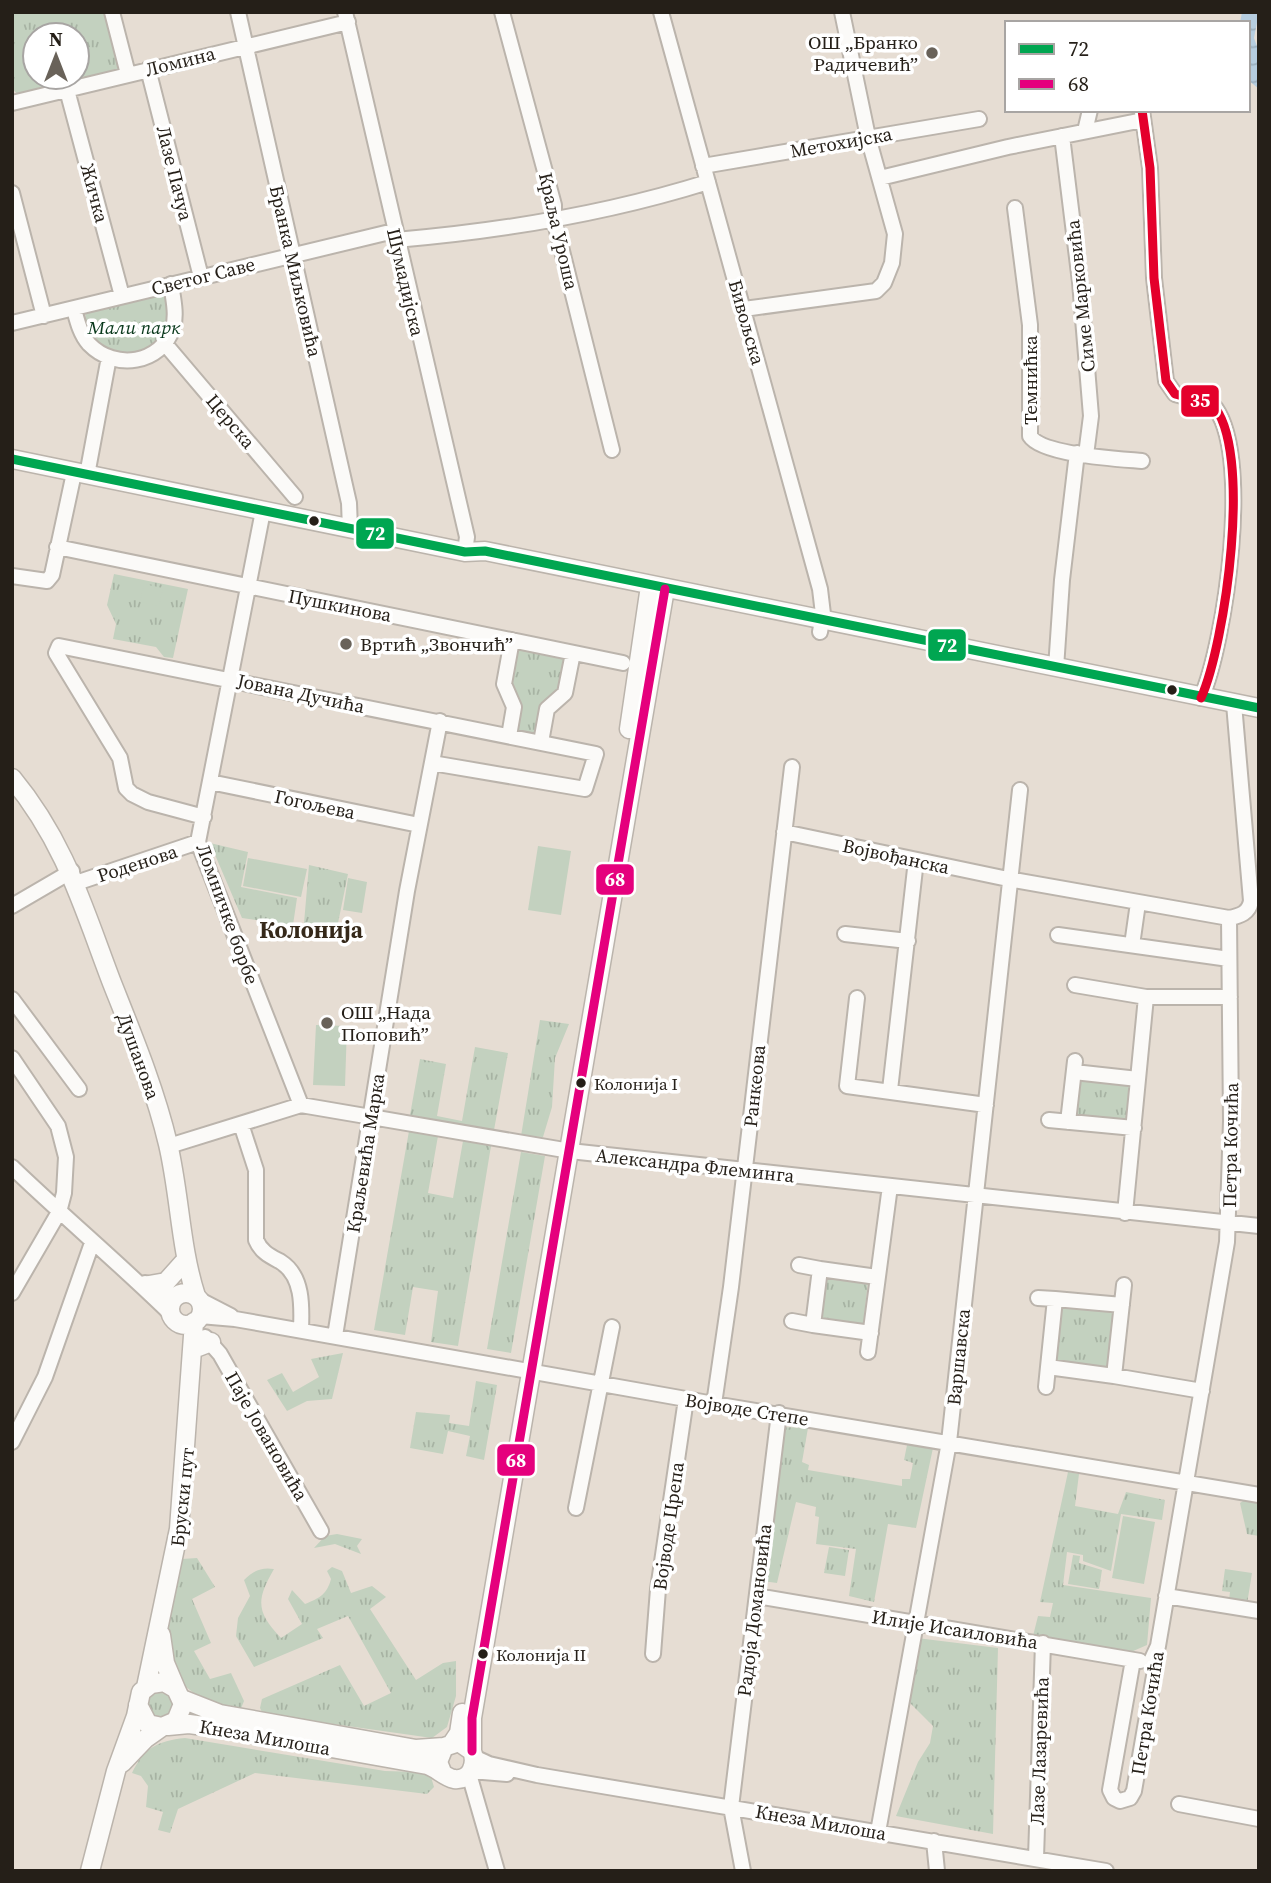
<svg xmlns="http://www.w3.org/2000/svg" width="1271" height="1883" font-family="'Source Serif 4',serif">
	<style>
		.grass { fill: url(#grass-tufts); fill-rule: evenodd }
		.garden { fill: #c3d1bf }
		.water { fill: url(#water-waves) }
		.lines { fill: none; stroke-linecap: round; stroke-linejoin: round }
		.minor-casing { stroke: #bbb4ac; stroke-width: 18 }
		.major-casing { stroke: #bbb4ac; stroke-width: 21 }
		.minor { stroke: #fbfaf8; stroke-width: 14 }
		.major { stroke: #fbfaf8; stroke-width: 18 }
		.bus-1-casing { stroke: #fff; stroke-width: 14 }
		.bus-2-casing { stroke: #fff; stroke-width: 14 }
		.bus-3-casing { stroke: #fff; stroke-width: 14 }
		.bus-1 { stroke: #00a651; stroke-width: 9 }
		.bus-2 { stroke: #e5007d; stroke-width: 9 }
		.bus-3 { stroke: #e4002b; stroke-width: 9 }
		.poi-dot { fill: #696259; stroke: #fff; stroke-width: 2.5 }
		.bus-dot { fill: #251f18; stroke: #fff; stroke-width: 2.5 }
		.labels { text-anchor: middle; stroke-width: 7; stroke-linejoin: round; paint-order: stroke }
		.bus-label { font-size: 17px; fill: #251f18; stroke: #fff; text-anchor: start }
		.poi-label { font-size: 19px; fill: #251f18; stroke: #fff; text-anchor: start }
		.street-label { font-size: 19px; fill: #251f18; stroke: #fff }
		.park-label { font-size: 19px; font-style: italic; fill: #08381b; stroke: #fff }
		.quarter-label { font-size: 23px; font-weight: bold; fill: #352819; stroke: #fff }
		.line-badge { stroke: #fff; stroke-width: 2.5 }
		.badge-label { font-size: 19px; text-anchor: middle; font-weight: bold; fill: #fff }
	</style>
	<defs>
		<pattern id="grass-tufts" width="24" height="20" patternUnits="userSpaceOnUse" patternTransform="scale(1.75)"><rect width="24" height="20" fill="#c3d1bf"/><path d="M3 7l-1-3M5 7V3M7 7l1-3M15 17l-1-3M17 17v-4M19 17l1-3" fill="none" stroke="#a7b3a3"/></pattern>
		<pattern id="water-waves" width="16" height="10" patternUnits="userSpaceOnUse" patternTransform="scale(1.75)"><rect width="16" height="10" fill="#b6cddf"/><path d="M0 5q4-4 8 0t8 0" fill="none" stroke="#9cb0bf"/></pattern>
	</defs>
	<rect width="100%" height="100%" fill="#e6ddd3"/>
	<path class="grass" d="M12 12H109L123 65 119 71 17 94 12 88ZM35 35H77V77H35Z
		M164 291C173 307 168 323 165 340 157 344 148 351 140 354 113 364 80 339 86 311Z
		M114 574 188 589 173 658 164 657 156 647 113 639 116 624 107 605Z
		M512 640 573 653 565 693 547 709 541 742 509 736 514 707 504 684Z
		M210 843 248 852 241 887 297 898 293 925 242 918Z
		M309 865 348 874 337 928 304 923Z
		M540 1020 569 1024 555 1058 552 1107 543 1137 521 1136Z
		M475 1047 508 1053 494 1130 410 1115 420 1059 446 1064 437 1116 462 1121Z
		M1078 1077 1133 1084 1128 1125 1073 1118Z
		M409 1131 438 1136 428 1193 453 1198 463 1141 491 1146 458 1346 431 1342 438 1291 413 1287 405 1335 374 1330Z
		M521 1152 545 1156 511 1353 487 1349Z
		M827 1274 868 1281 863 1327 821 1320 819 1317Z
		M1064 1305 1110 1308 1116 1314 1112 1364 1106 1369 1059 1364 1056 1361 1060 1307Z
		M343 1353 332 1399 307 1401 287 1411 267 1380 282 1373 293 1392 319 1377 311 1359Z
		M476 1381 497 1385 484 1460 466 1456 470 1436 448 1431 443 1454 410 1448 416 1412 450 1415 449 1423 469 1426Z
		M782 1427 808 1428 802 1462 809 1465 808 1470 902 1486V1479H910L913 1463 904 1460 907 1445 933 1448 916 1528 888 1524 874 1602 849 1596 856 1549 816 1544 819 1517 815 1516 816 1507 796 1502 777 1583 763 1581 777 1492Z
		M1068 1472 1079 1474 1075 1506 1118 1514 1126 1492 1165 1500 1162 1520 1121 1514 1111 1571 1083 1561V1555L1067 1552 1063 1585 1151 1598 1147 1645 1131 1652 1033 1636 1038 1616 1050 1617 1053 1603 1040 1602Z
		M1249 1497 1259 1499V1536L1247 1534 1240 1503Z
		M337 1534 362 1539 357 1546 361 1554 335 1544 314 1548 325 1536Z
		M829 1547 849 1550 845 1576 824 1573Z
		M1073 1555 1080 1556 1079 1563 1102 1570 1099 1589 1068 1584Z
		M197 1558 215 1587 192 1599 211 1643 194 1651 210 1679 231 1673 244 1701 240 1711C145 1691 166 1632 182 1559Z
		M332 1567 342 1571 351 1593 372 1586 386 1597 370 1609 416 1680 443 1663 456 1661V1696L447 1727 432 1738 263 1714 260 1708 262 1699 340 1665 364 1706 391 1693 348 1616 317 1629 323 1638 254 1667 236 1636 238 1618 250 1596 244 1580C253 1571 261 1567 274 1569 256 1600 256 1612 281 1638L302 1624 288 1599 292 1590 305 1604C320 1598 327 1594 331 1579L327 1571Z
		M1225 1569 1252 1573 1247 1604 1229 1600 1230 1592 1222 1591Z
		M917 1638 998 1648 993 1834 896 1816 918 1762 930 1743 933 1726 907 1700Z
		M148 1705a12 12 0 1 1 24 0a12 12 0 1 1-24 0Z
		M185 1738 385 1771 419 1772 431 1777 434 1787 427 1794 255 1773 178 1809 170 1833 158 1830 163 1812 146 1807 148 1786 141 1776 132 1773C144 1748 157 1741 185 1738Z"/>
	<path class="garden" d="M36 34 35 74 24 77 15 39Z
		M144 584 163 588 159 606 140 602Z
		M538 846 571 851 561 915 528 910Z
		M248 858 307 869 301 897 243 886Z
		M348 878 367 882 362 913 343 910Z
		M316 1025 347 1026 345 1086 313 1085Z
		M1123 1516 1155 1522 1144 1584 1112 1578Z"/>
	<path class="water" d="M1242 12H1259L1254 38 1259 52V89L1248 80V23H1240Z"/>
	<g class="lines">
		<g class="minor-casing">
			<path id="minor" d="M112 12 128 74
				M238 12 349 503 350 529
				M345 12 467 537 465 552
				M502 12 554 205V219L612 450
				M661 12 820 589 823 614 820 632
				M148 69 201 277
				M67 90 122 296
				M12 103 348 22
				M1142 110 1150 168 1154 278 1166 381 1175 394 1212 404C1254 448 1225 645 1201 698
				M1085 131 1090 110
				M1062 136 1080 282 1091 416 1086 455
				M703 166 979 119
				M880 178 1008 147 1143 120
				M12 193 44 316
				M1015 208 1030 325V436C1042 455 1119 459 1142 461
				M396 240C502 231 606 214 708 182
				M74 309C77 320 80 334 89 344 115 371 161 364 173 328 177 314 173 298 171 284
				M744 309 876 291 884 283 892 263 895 234 868 137 842 12
				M12 323 394 231
				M166 345 295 497
				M87 475 109 357
				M263 511 198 842 301 1105
				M57 547 623 663
				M12 576 47 581 52 575 74 473
				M1056 668 1062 580 1077 453
				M509 736 514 707 504 684 512 640
				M541 742 547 709 565 693 573 653
				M210 782 419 825
				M204 817 148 802 132 794 126 788 120 758 56 653 59 646 596 754 585 789 432 763
				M784 832 1008 879 1229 918C1240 916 1249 913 1251 901L1234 704
				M76 883 198 842
				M12 906 72 871
				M845 934 908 941
				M1058 935 1229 959
				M1132 945 1138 903
				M1075 985 1146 997H1230
				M857 998 847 1086 986 1105
				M12 999 79 1089
				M12 1058 58 1126 66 1157 64 1193 59 1212 12 1293
				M1074 1072 1138 1079
				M890 1090 916 860
				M1049 1120 1134 1128
				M1068 1122 1075 1061
				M241 1124 256 1170V1240C261 1252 270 1256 281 1262 303 1276 302 1306 301 1330
				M169 1146 301 1105 570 1151 1259 1226
				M12 1167C64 1217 120 1264 172 1315
				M1125 1213 1146 997
				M799 1265 820 1269
				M145 1283 176 1297
				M1124 1285 1114 1376 1202 1391
				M1038 1298 1055 1299
				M200 1300 231 1316
				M200 1316 235 1319 714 1404 1259 1495
				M792 1321 813 1325
				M871 1333 813 1325 820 1269 877 1277
				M335 1336 407 891 440 721
				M205 1337 220 1354 321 1531
				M868 1352 890 1186
				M1114 1376 1048 1367 1055 1299 1122 1305
				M1046 1387 1048 1367
				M714 1404 731 1287 792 767
				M12 1442 45 1377 92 1243
				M576 1508 612 1327
				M757 1596 1140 1661
				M1166 1596 1259 1611
				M653 1654 658 1589 686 1399
				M1133 1660 1110 1790 1114 1798 1120 1801 1130 1798 1134 1791 1155 1670 1152 1659 1158 1646 1227 1242 1231 1121 1229 918
				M474 1757 489 1764 537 1775 1106 1871
				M471 1771 507 1774
				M469 1774 497 1871
				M1179 1804 1259 1819
				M878 1832 949 1442 1020 790
				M934 1841 937 1871
				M1036 1858 1043 1643
				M743 1871 731 1807 779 1413"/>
		</g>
		<g class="major-casing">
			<path id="major" d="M12 459 465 552 485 551 1259 708
				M629 729 650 586
				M12 778C65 842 83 907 112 983 133 1036 155 1089 168 1144 180 1195 180 1247 196 1296
				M149 1285 166 1282 183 1263
				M170 1309a16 16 0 1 1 32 0a16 16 0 1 1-32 0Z
				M193 1349 211 1342
				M161 1635 165 1663 176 1689
				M146 1687 179 1529 194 1322
				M182 1699 220 1714 416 1749 444 1747
				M168 1726 189 1724 219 1728 427 1765C437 1768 444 1777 454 1779 471 1781 477 1764 472 1751L459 1742 444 1747 438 1762 442 1772
				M453 1742 459 1733 462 1713
				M472 1751V1718L665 589
				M122 1763 145 1739 162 1727
				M90 1871 116 1771 136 1716 141 1692 151 1684 164 1682 176 1689 183 1704 176 1721 162 1727 148 1724 138 1705"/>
		</g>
		<use href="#minor" class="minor"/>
		<use href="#major" class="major"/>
		<g class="bus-1-casing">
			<path id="bus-1" d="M12 459 465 552 485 551 1259 708"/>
		</g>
		<g class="bus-2-casing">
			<path id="bus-2" d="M472 1751V1718L665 589"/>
		</g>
		<g class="bus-3-casing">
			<path id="bus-3" d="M1142 110 1150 168 1154 278 1166 381 1175 394 1212 404C1254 448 1225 645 1201 698"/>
		</g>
		<use href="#bus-1" class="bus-1"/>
		<use href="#bus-2" class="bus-2"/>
		<use href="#bus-3" class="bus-3"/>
	</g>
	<g class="poi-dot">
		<circle cx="932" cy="53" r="7"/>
		<circle cx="346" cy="644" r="7"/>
		<circle cx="327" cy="1023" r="7"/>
	</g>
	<g class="bus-dot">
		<circle cx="314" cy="521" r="6"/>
		<circle cx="1172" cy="690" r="6"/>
		<circle cx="581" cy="1083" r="6"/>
		<circle cx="483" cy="1654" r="6"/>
	</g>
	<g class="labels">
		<g class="bus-label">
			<text x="594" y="1090">Колонија I</text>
			<text x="496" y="1661">Колонија II</text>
		</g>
		<g class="poi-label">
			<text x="918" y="49" text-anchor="end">ОШ „Бранко<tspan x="918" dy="22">Радичевић”</tspan></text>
			<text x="360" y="651">Вртић „Звончић”</text>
			<text x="341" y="1019">ОШ „Нада<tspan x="341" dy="22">Поповић”</tspan></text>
		</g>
		<g class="street-label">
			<text transform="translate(180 61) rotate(-14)" y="7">Ломина</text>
			<text transform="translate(841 142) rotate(-10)" y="7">Метохијска</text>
			<text transform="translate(175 173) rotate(76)" y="7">Лазе Пачуа</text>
			<text transform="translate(95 193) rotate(75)" y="7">Жичка</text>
			<text transform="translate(559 231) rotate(77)" y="7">Краља Уроша</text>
			<text transform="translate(296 271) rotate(77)" y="7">Бранка Миљковића</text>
			<text transform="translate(203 276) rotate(-14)" y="7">Светог Саве</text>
			<text transform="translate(406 282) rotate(77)" y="7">Шумадијска</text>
			<text transform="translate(1080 296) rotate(-96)" y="7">Симе Марковића</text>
			<text transform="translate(747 322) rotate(74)" y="7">Бивољска</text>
			<text transform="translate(1030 380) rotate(-90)" y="7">Темнићка</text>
			<text transform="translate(231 421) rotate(50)" y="7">Церска</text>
			<text transform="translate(340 605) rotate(11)" y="7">Пушкинова</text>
			<text transform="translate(301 693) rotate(12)" y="7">Јована Дучића</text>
			<text transform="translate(315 804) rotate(12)" y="7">Гогољева</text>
			<text transform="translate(896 856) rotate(12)" y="7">Војвођанска</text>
			<text transform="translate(137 863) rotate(-18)" y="7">Роденова</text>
			<text transform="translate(228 914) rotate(70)" y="7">Ломничке борбе</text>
			<text transform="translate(139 1056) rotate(70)" y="7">Душанова</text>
			<text transform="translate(754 1086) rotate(-84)" y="7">Ранкеова</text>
			<text transform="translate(1230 1145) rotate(-89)" y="7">Петра Кочића</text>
			<text transform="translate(365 1153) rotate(-81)" y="7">Краљевића Марка</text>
			<text transform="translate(695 1165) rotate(6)" y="7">Александра Флеминга</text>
			<text transform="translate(958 1357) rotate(-84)" y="7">Варшавска</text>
			<text transform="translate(747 1409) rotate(9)" y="7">Војводе Степе</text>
			<text transform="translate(267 1436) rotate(60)" y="7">Паје Јовановића</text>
			<text transform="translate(182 1497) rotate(-84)" y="7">Бруски пут</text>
			<text transform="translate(668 1526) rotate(-82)" y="7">Војводе Црепа</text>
			<text transform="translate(754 1610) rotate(-83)" y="7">Радоја Домановића</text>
			<text transform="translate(955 1629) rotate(9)" y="7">Илије Исаиловића</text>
			<text transform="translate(1147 1713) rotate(-81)" y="7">Петра Кочића</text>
			<text transform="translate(265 1737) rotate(10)" y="7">Кнеза Милоша</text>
			<text transform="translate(1039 1751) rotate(-88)" y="7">Лазе Лазаревића</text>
			<text transform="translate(821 1822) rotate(10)" y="7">Кнеза Милоша</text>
		</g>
		<g class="park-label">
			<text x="134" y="334">Мали парк</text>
		</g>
		<g class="quarter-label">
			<text x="311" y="938">Колонија</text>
		</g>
	</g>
	<g class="line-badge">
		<rect x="1180" y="384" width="40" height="34" rx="7" fill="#e4002b"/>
		<rect x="355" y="517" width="40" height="33" rx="7" fill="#00a651"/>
		<rect x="927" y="628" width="40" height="34" rx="7" fill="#00a651"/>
		<rect x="595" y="863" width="40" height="33" rx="7" fill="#e5007d"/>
		<rect x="496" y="1443" width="40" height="34" rx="7" fill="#e5007d"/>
	</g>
	<g class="badge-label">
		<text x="1200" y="407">35</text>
		<text x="375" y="540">72</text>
		<text x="947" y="652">72</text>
		<text x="615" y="886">68</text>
		<text x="516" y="1467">68</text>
	</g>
	<rect width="1271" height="1883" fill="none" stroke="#251f18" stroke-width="28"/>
	<rect x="1005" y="21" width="245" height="91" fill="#ffffff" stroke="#a8a5a3" stroke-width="2"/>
	<rect x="1019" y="44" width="35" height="10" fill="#00a651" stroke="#a8a5a3" stroke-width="2"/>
	<text x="1068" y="56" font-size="21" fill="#251f18">72</text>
	<rect x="1019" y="79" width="35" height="10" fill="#e5007d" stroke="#a8a5a3" stroke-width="2"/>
	<text x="1068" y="91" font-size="21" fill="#251f18">68</text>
	<g transform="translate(56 56)"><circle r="33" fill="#ffffff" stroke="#a8a5a3" stroke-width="2"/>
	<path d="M0-5L12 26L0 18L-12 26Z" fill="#696259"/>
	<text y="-10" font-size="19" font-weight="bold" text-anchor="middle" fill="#251f18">N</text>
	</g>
</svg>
